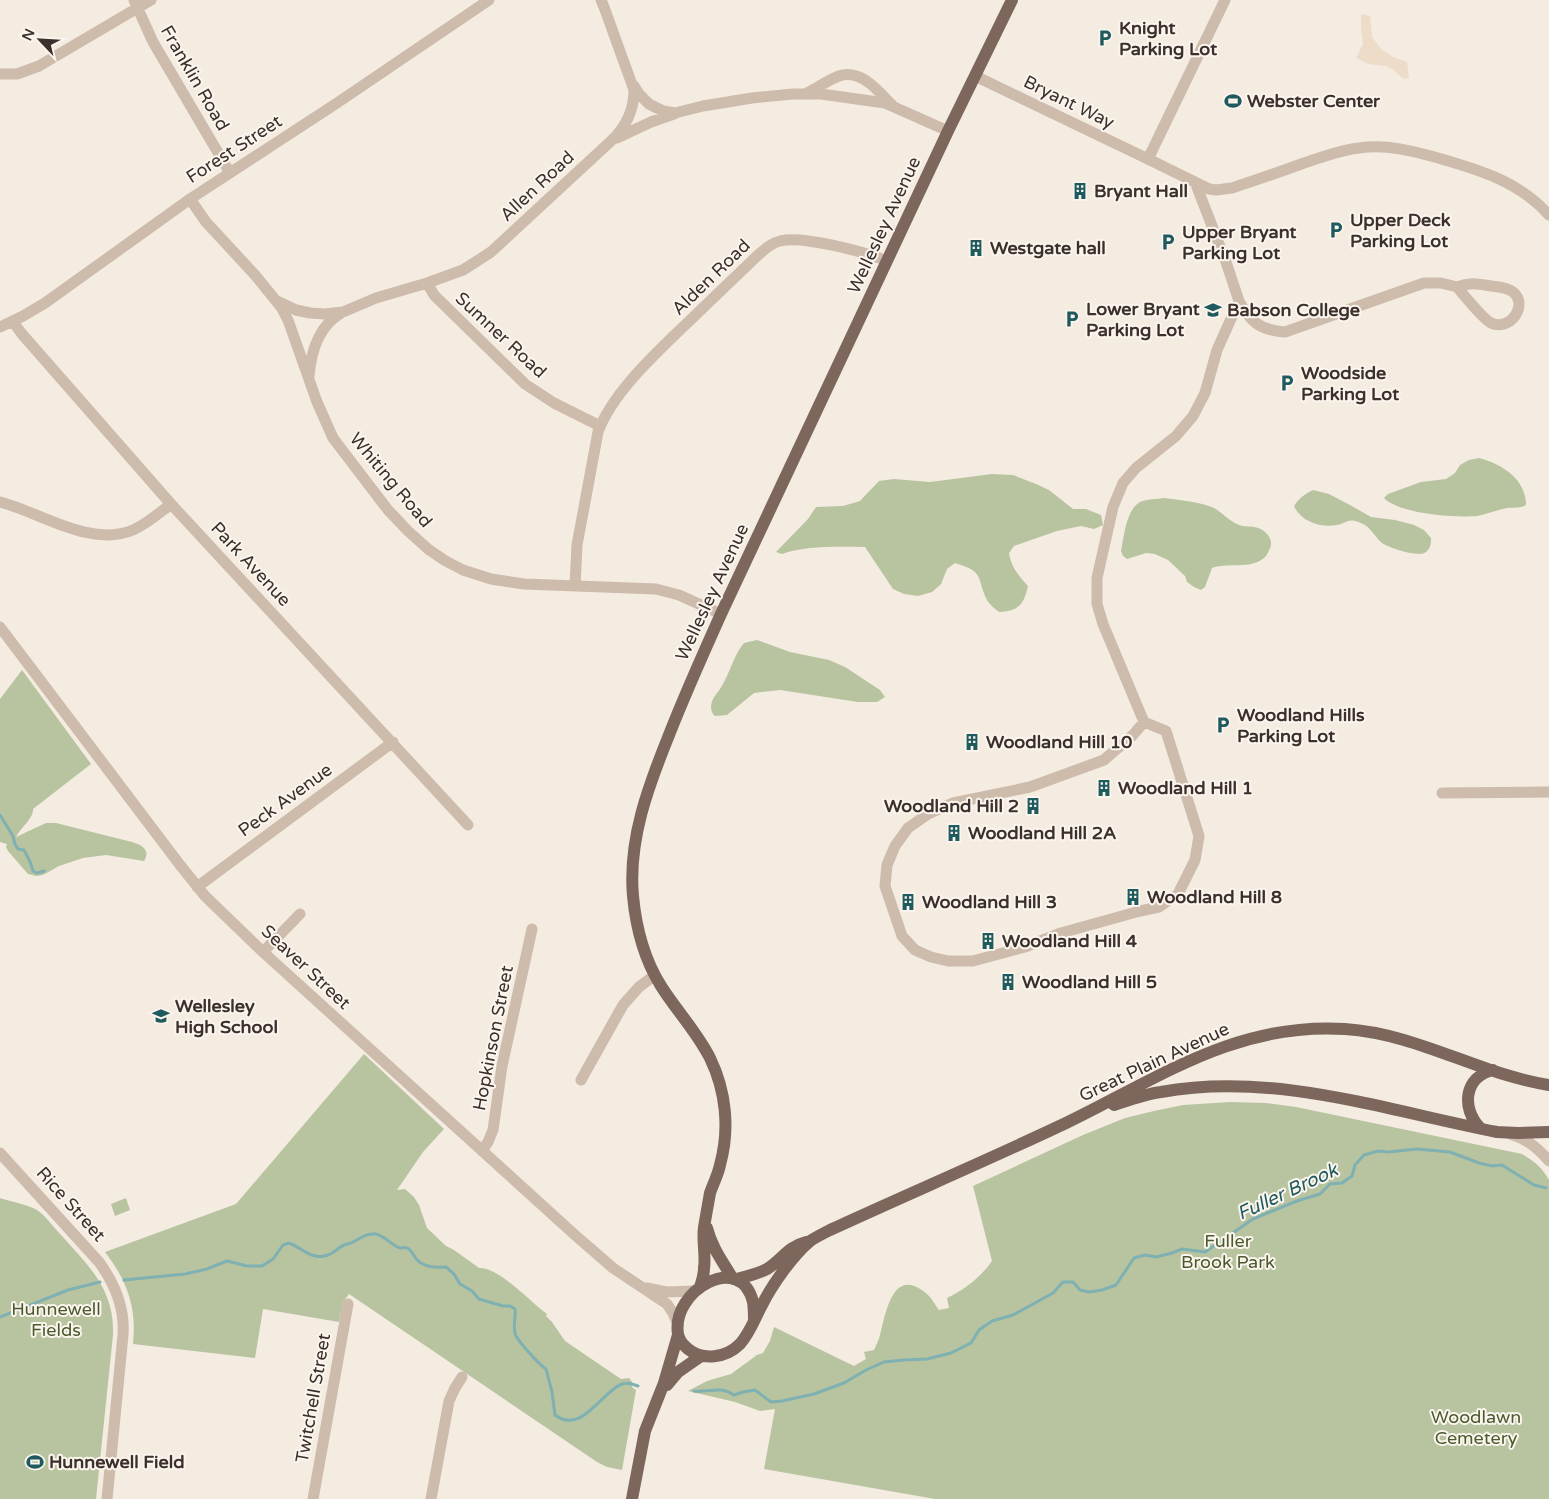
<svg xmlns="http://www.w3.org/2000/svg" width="1549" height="1499" font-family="'Varela Round',sans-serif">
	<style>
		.green { fill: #b8c4a0 }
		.plaza { fill: #ecdcc8 }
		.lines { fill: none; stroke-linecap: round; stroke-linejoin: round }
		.stream { stroke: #7fb0b2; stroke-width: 3 }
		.minor { stroke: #cdbbac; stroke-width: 11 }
		.major { stroke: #7d675c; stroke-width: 12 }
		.labels { text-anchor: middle; stroke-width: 4; stroke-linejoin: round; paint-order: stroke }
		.poi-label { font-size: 18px; font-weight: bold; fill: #3b302b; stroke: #fbf5ee; text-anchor: start }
		.street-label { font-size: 18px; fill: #3b302b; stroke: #fbf5ee }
		.park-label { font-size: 18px; fill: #4a5a2e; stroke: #fbf5ee }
		.water-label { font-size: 19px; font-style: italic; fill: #1f5a5e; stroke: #fbf5ee }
	</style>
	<rect width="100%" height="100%" fill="#f4ebe1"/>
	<path class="green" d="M1479 458C1502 464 1526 479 1526 505 1520 509 1514 507 1507 508 1497 510 1487 514 1477 516 1456 518 1399 514 1384 498L1388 494 1421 482 1446 479 1455 473 1460 465 1469 460Z
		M992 474 1013 475 1036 484 1049 490 1073 509H1086L1101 515 1103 525 1094 529 1081 526 1057 531 1014 546 1009 553C1011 567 1019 576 1028 586 1024 605 1018 611 999 612 995 609 990 605 987 600 976 577 985 572 955 563L947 569 941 584 932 592 918 596 904 594 893 589 865 547C837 547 808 545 782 554L776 552 808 519 816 507 843 506 860 501 879 481 894 479 930 482Z
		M1313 490 1329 494 1350 505 1371 517 1395 520 1414 525 1424 530 1431 538C1431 543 1431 548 1426 552 1420 558 1389 548 1382 543 1372 534 1371 525 1355 521 1348 519 1344 524 1337 525 1321 528 1301 522 1294 506 1299 498 1305 494 1313 490Z
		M1164 498C1178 500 1202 502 1214 508 1223 513 1229 521 1239 525 1244 527 1249 526 1254 527 1263 528 1272 536 1271 545 1270 549 1267 556 1264 558 1249 570 1228 562 1212 568L1205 587 1201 590 1194 587 1187 582 1185 576 1168 560 1155 554 1146 553 1127 559 1123 556 1121 551C1124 536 1126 510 1140 502 1147 499 1157 499 1164 498Z
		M757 640 790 652 829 660 845 667 880 690 885 697 877 702H858L780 690 754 693 727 715 715 716C712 713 711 711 711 706 712 698 716 695 720 689 730 674 733 656 744 643Z
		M22 670 91 764 33 809C34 818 21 827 16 837L46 823H56L132 842C142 845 151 850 144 861L106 855 83 858 59 866 43 875 36 876 28 874 8 851 6 847 7 844 0 842V699Z
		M364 1054 444 1129 423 1152 397 1190 405 1189 414 1197 419 1205 427 1228 446 1246 454 1250 479 1268C499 1267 530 1302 547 1314L546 1316 552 1322 565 1341 621 1379 629 1378 632 1382V1387L636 1390 622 1470 607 1467 597 1462 349 1294 343 1302 339 1322 263 1309 255 1358 133 1344C137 1307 127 1281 105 1252L236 1204Z
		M1230 1102 1266 1103 1296 1107 1522 1154C1534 1161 1542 1167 1549 1180V1499H935L764 1469 775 1409 760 1411 735 1402 688 1391 707 1381 731 1374 757 1355 763 1353 770 1341 774 1327 854 1366 866 1359 864 1352 874 1350C876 1345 879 1340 880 1335 886 1312 893 1265 927 1294 932 1298 935 1305 939 1310L949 1308 947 1298C964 1290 981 1277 992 1261L973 1186 1083 1135 1125 1118 1154 1111 1183 1105Z
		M0 1198C9 1201 29 1205 37 1210 45 1215 54 1228 61 1235 89 1266 115 1290 113 1335L96 1499H0Z
		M126 1198 130 1210 115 1216 111 1204Z"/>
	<path class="plaza" d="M1361 14 1370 16 1372 37 1381 49 1393 57 1407 62 1409 78 1404 79 1392 69 1386 66 1368 64 1356 58 1363 44 1361 28Z"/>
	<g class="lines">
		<path class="stream" d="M0 815 13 836 15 844 18 849 24 850C28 857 31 863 33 871L37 873 44 871
			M124 1280 185 1274 207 1269 227 1261 247 1266H262L273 1259 283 1245 289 1243C301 1247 310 1259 324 1256 333 1255 337 1248 344 1245 346 1244 349 1244 351 1243 360 1239 366 1233 376 1234 385 1236 391 1245 400 1248 402 1248 405 1247 407 1248 412 1250 414 1257 417 1260 425 1268 436 1268 446 1267L454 1274 460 1284 472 1291 479 1299 503 1306H510L515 1309C516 1317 513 1325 515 1333 516 1340 540 1365 546 1369L552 1392 555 1415C582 1435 601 1392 622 1384 628 1382 632 1384 638 1386
			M0 1317 68 1290 100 1282
			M694 1391C710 1393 719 1385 734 1395L743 1392 755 1390 771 1402 782 1401 814 1394 844 1383 866 1370 884 1362 903 1360 927 1359 951 1353 971 1343 979 1330 992 1321 1013 1315 1035 1303 1053 1293 1063 1282H1073L1080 1290 1089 1292 1102 1290 1116 1285 1134 1258 1145 1255 1156 1257 1172 1253 1182 1249 1205 1252 1253 1219 1297 1201 1320 1194 1330 1184 1342 1183 1352 1176 1355 1165 1364 1155 1378 1151 1388 1152 1417 1149 1450 1152 1479 1163 1492 1166 1502 1165 1534 1185 1546 1188"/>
		<path class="minor" d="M134 0 153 42 230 173
			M1225 0 1148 159 1209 189 1216 190 1232 188C1256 180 1280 172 1304 163 1323 157 1340 150 1359 148 1387 144 1413 151 1438 158 1480 170 1520 182 1549 215
			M0 74H17L39 66 151 0
			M975 76 1148 159
			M634 86 639 94 649 104 663 111 675 113 703 106 752 98 793 94H821L885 103 948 131
			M807 93C817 88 828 80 839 76 861 68 879 92 892 105
			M617 138 651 122 674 114
			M190 199 206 222 255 275 281 307 288 320 317 402 333 438 388 510 408 531 428 549 444 560 463 570 491 579 524 584 656 589 679 595 721 614
			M427 283 434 295 525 384 554 403 600 426
			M277 301 296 310 310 313 325 314 343 312 376 298 427 283 463 270 491 252 611 141C626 127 634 110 634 90L604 7 601 0
			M1239 301C1250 322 1260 330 1285 332L1424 283H1441L1457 287C1464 295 1482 318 1491 323 1510 332 1529 305 1513 292 1507 287 1498 287 1491 286 1478 284 1470 282 1457 287
			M13 322 22 334 171 504 468 825
			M0 327 23 316 45 303 190 199 337 103 489 0
			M309 376C311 352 319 326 341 313
			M0 502C40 512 90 548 133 530 147 524 159 513 171 504
			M575 586 577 545 598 432C612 394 653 356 682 328 707 304 732 280 757 256 764 250 771 243 780 241 802 235 865 252 887 261
			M0 627 180 865 205 896 263 952 575 1235 613 1268 667 1304 673 1313 678 1325
			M1144 722 1166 731 1199 836 1195 860 1178 894 1159 907 1140 911 1061 933 1025 947 973 961H948L931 957 915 950 902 936 885 886 887 865 895 846 908 828 928 814 953 803 1030 787 1104 760 1133 735Z
			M1144 722 1103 624 1097 604V578L1113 507 1123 483 1136 468 1176 436 1193 416 1205 393 1217 350 1239 301 1226 262 1195 182
			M1442 793 1549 792
			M197 887 393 742
			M263 952 300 914
			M581 1080 623 1005 639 987 655 975
			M1510 1134C1527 1139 1538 1148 1549 1161
			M482 1151 488 1142 493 1130 502 1066 532 929
			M0 1153 99 1262C115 1284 125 1307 123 1335L107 1499
			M647 1288 666 1292 695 1291
			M313 1499 348 1304
			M431 1499 449 1401 455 1388 462 1377"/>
		<path class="major" d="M1114 1105C1129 1100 1145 1094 1161 1092 1273 1071 1388 1111 1497 1132L1518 1133 1549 1132
			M1480 1128C1461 1108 1464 1077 1493 1070
			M707 1228C712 1248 723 1262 733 1279
			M737 1279C747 1276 758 1274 767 1269 782 1260 787 1247 806 1242
			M700 1287C702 1281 704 1275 704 1268 706 1255 702 1241 704 1227 706 1216 708 1204 710 1193 713 1184 718 1175 720 1165 730 1129 726 1091 710 1058 697 1032 676 1010 661 986 644 959 636 928 633 896 628 840 648 787 669 735 685 694 703 654 721 614L948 131 1012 0
			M754 1321C754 1315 754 1308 753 1302 741 1251 671 1290 678 1334 679 1340 683 1345 688 1349 703 1361 726 1358 740 1344 750 1333 755 1318 762 1305 772 1285 793 1255 810 1241 816 1237 824 1233 830 1230 908 1194 988 1160 1066 1123 1159 1078 1236 1022 1345 1029 1419 1034 1478 1074 1549 1085
			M667 1385 678 1372 701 1356
			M632 1499 645 1431 664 1383 678 1335"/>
	</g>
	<defs>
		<g id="parking-bare" transform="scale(1.35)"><path d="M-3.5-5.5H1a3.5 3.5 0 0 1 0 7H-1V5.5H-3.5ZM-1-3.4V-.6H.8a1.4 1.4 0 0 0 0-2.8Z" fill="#1f5a5e" stroke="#fbf5ee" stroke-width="2.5" paint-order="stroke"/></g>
		<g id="stadium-bare" transform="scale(1.35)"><path d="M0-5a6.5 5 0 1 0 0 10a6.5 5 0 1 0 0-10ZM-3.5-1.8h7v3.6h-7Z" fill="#1f5a5e" stroke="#fbf5ee" stroke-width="2.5" paint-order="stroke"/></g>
		<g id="building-bare" transform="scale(1.35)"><path d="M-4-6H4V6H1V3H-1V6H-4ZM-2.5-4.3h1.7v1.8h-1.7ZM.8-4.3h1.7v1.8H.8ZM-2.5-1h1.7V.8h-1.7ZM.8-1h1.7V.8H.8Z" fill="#1f5a5e" stroke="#fbf5ee" stroke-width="2.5" paint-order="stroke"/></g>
		<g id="university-bare" transform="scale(1.35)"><path d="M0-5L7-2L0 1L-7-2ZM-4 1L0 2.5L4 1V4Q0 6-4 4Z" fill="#1f5a5e" stroke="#fbf5ee" stroke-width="2.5" paint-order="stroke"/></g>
		<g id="school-bare" transform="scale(1.35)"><path d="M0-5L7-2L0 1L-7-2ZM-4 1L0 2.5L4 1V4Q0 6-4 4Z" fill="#1f5a5e" stroke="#fbf5ee" stroke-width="2.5" paint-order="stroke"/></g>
	</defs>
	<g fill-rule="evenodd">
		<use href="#parking-bare" x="1105" y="38"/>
		<use href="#stadium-bare" x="1233" y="101"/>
		<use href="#building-bare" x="1080" y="191"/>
		<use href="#parking-bare" x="1336" y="230"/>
		<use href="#parking-bare" x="1168" y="242"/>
		<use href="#building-bare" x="976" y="248"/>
		<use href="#university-bare" x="1213" y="310"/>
		<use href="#parking-bare" x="1072" y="319"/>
		<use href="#parking-bare" x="1287" y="383"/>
		<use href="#parking-bare" x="1223" y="725"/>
		<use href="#building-bare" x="972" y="742"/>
		<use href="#building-bare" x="1104" y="788"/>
		<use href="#building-bare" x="1033" y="806"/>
		<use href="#building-bare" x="954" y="833"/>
		<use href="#building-bare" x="1133" y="897"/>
		<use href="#building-bare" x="908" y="902"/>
		<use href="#building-bare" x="988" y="941"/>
		<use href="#building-bare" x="1008" y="982"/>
		<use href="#school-bare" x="161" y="1016"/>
		<use href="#stadium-bare" x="35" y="1462"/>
	</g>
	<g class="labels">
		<g class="poi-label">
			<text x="1119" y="34">Knight<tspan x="1119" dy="21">Parking Lot</tspan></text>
			<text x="1247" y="107">Webster Center</text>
			<text x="1094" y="197">Bryant Hall</text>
			<text x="1350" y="226">Upper Deck<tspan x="1350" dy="21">Parking Lot</tspan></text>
			<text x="1182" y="238">Upper Bryant<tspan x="1182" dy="21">Parking Lot</tspan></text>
			<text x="990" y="254">Westgate hall</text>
			<text x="1086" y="315">Lower Bryant<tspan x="1086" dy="21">Parking Lot</tspan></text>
			<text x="1227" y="316">Babson College</text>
			<text x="1301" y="379">Woodside<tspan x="1301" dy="21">Parking Lot</tspan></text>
			<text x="1237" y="721">Woodland Hills<tspan x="1237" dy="21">Parking Lot</tspan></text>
			<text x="986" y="748">Woodland Hill 10</text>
			<text x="1118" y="794">Woodland Hill 1</text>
			<text x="1019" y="812" text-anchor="end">Woodland Hill 2</text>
			<text x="968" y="839">Woodland Hill 2A</text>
			<text x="1147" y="903">Woodland Hill 8</text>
			<text x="922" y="908">Woodland Hill 3</text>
			<text x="1002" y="947">Woodland Hill 4</text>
			<text x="1022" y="988">Woodland Hill 5</text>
			<text x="175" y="1012">Wellesley<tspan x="175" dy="21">High School</tspan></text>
			<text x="49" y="1468">Hunnewell Field</text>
		</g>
		<g class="street-label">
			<text transform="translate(195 78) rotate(60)" y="6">Franklin Road</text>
			<text transform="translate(1069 102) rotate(26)" y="6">Bryant Way</text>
			<text transform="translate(234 149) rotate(-33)" y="6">Forest Street</text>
			<text transform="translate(537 186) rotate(-43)" y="6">Allen Road</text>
			<text transform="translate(884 225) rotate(-65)" y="6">Wellesley Avenue</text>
			<text transform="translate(711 277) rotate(-44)" y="6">Alden Road</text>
			<text transform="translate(501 335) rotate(43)" y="6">Sumner Road</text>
			<text transform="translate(391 480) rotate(50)" y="6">Whiting Road</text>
			<text transform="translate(251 564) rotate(47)" y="6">Park Avenue</text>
			<text transform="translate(712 592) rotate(-65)" y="6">Wellesley Avenue</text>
			<text transform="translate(285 800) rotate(-36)" y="6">Peck Avenue</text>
			<text transform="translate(306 967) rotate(43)" y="6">Seaver Street</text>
			<text transform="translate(493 1038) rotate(-79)" y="6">Hopkinson Street</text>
			<text transform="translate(1154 1062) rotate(-25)" y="6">Great Plain Avenue</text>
			<text transform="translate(71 1204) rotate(48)" y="6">Rice Street</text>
			<text transform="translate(313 1398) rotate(-80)" y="6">Twitchell Street</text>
		</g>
		<g class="park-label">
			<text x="1228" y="1247">Fuller<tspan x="1228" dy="21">Brook Park</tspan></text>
			<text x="56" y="1315">Hunnewell<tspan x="56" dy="21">Fields</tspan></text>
			<text x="1476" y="1423">Woodlawn<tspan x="1476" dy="21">Cemetery</tspan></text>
		</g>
		<g class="water-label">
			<text transform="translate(1287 1191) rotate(-25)" y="7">Fuller Brook</text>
		</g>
	</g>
	<g transform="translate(40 40) rotate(295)" stroke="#fbf5ee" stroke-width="4" paint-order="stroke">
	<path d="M0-4L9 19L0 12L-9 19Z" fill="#3b302b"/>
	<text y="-8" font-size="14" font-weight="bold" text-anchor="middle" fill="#3b302b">N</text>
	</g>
</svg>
